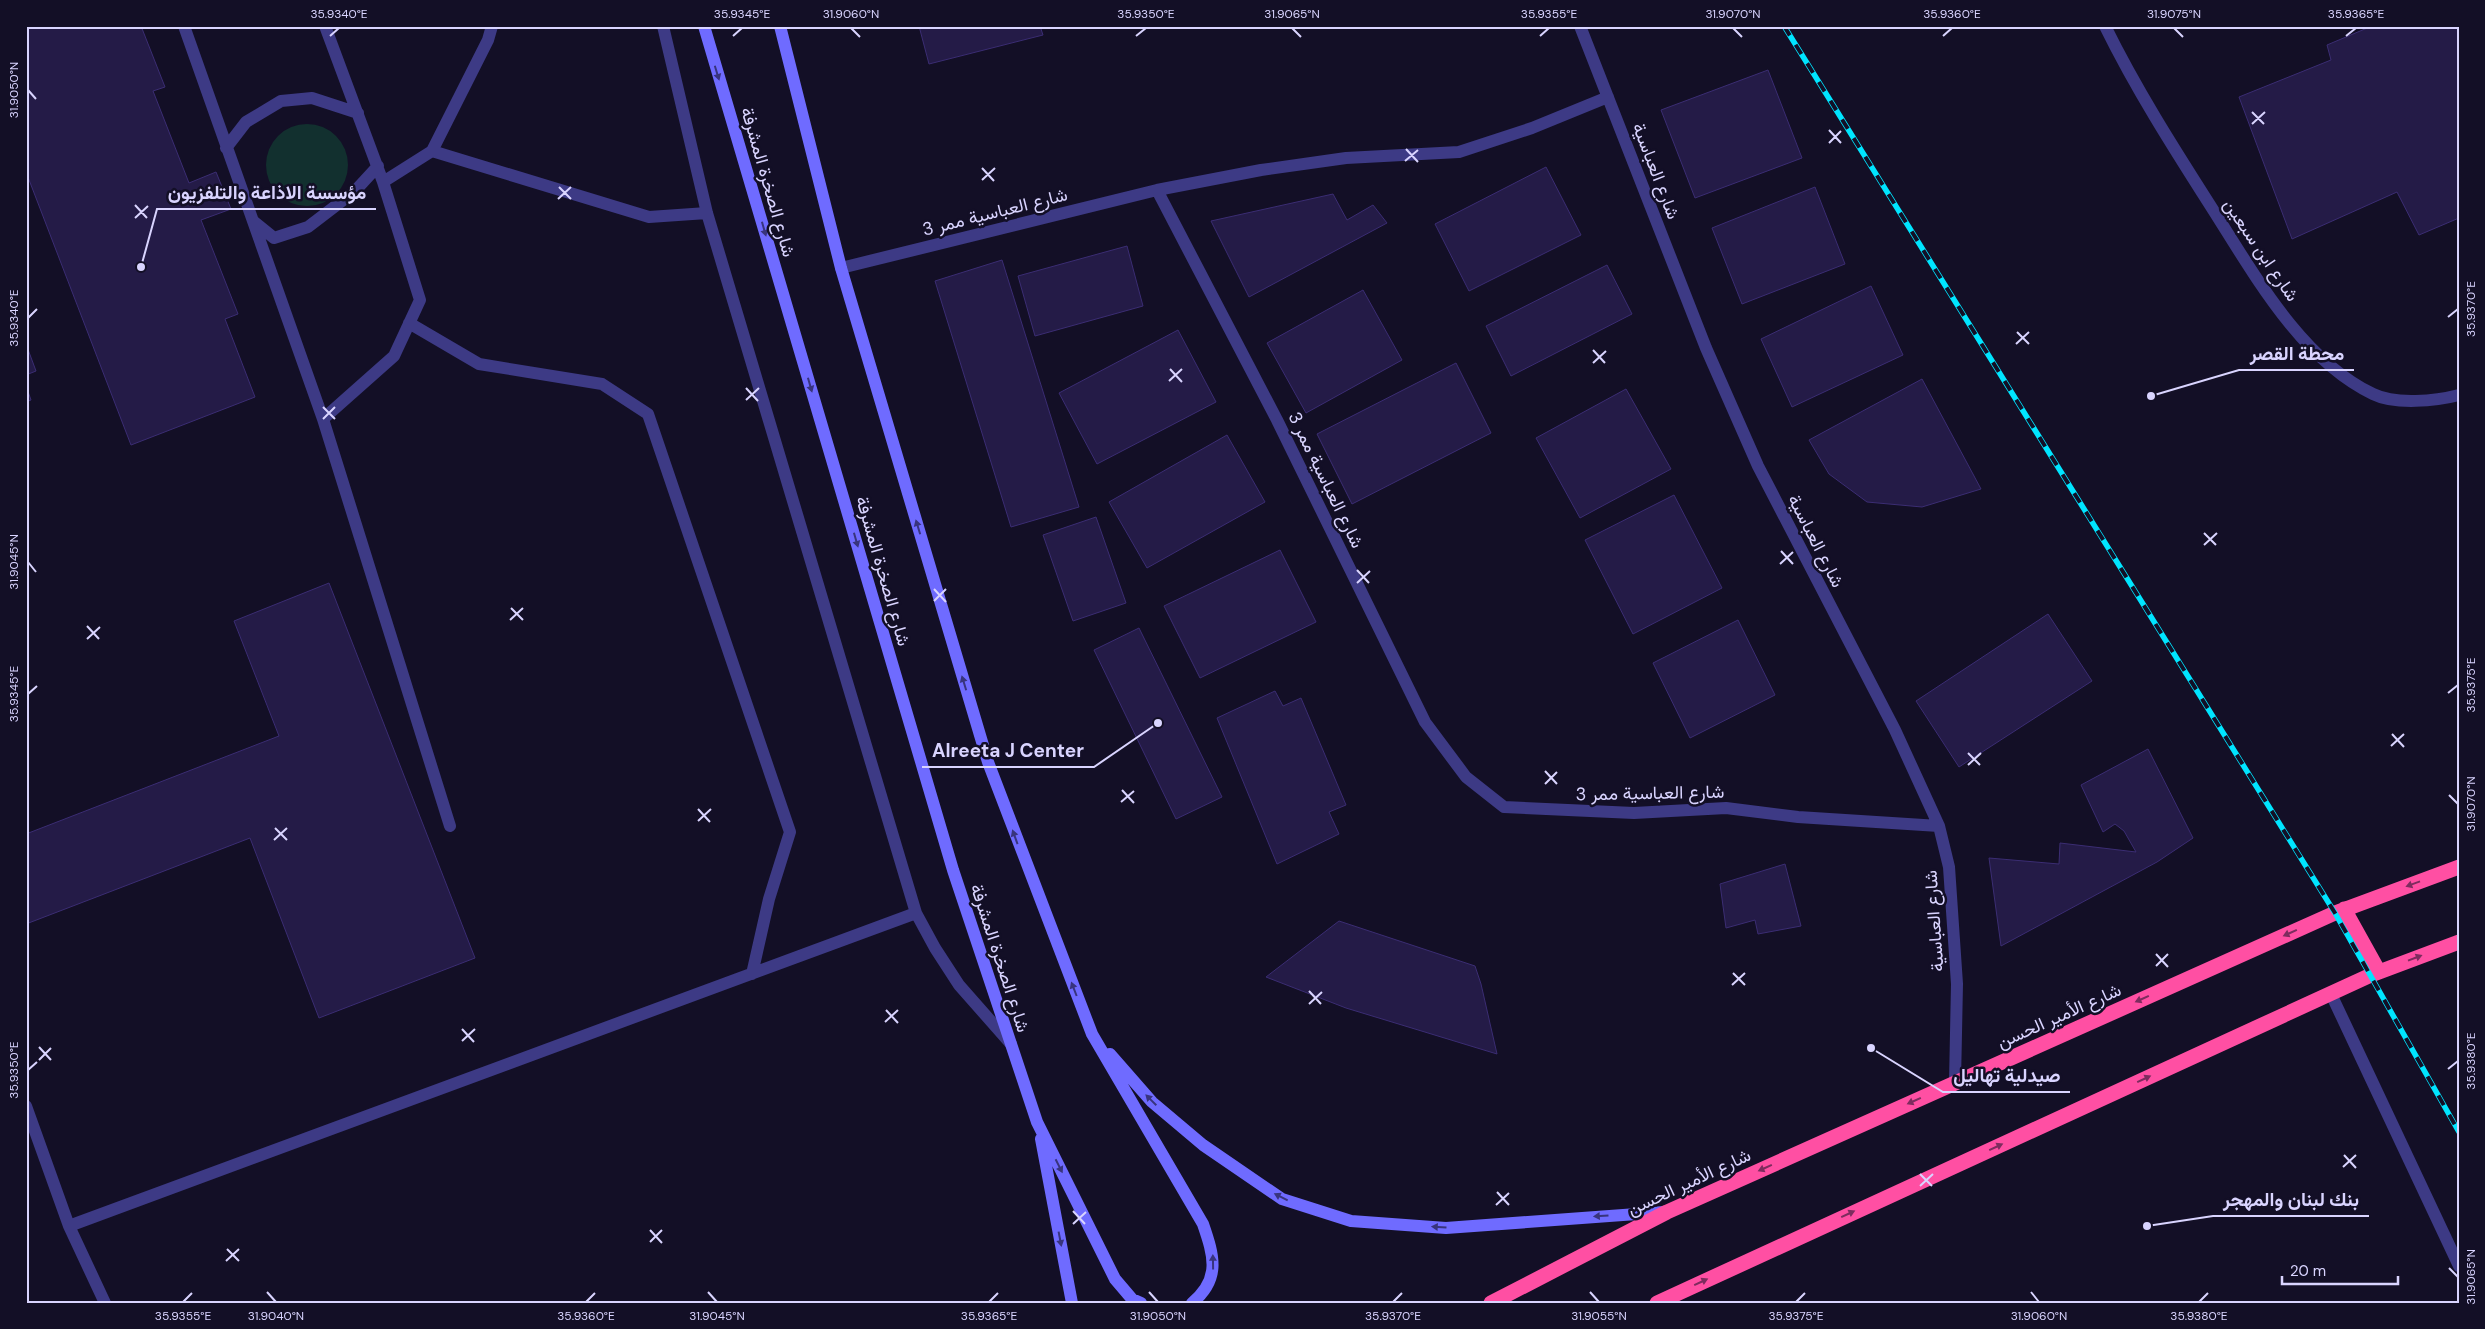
<svg xmlns="http://www.w3.org/2000/svg" width="2485" height="1329" font-family="'DM Sans',Vazirmatn,sans-serif">
	<style>
		.green { fill: #12302f }
		.building { fill: #241b47; stroke: #3b2d73 }
		.lines { fill: none; stroke-linecap: round; stroke-linejoin: round }
		.lane { stroke: #3d3a85; stroke-width: 12 }
		.street { stroke: #3d3a85; stroke-width: 12 }
		.secondary { stroke: #6f6bff; stroke-width: 12 }
		.highway { stroke: #ff4fa3; stroke-width: 15 }
		.rail-casing { stroke: #00e5ff; stroke-width: 5.5 }
		.rail { stroke: #130f26; stroke-width: 4; stroke-dasharray: 11; stroke-linecap: butt }
		.oneway { fill: #38347d }
		.oneway2 { fill: #7d2c5e }
		.ticks { fill: none; stroke: #d9d4ff; stroke-width: 2 }
		.labels { text-anchor: middle; stroke-width: 5; stroke-linejoin: round; paint-order: stroke }
		.street-label { font-size: 18px; fill: #d9d4ff; stroke: #130f26 }
		.leader { fill: none; stroke: #d9d4ff; stroke-width: 2 }
		.callout-dot { fill: #d9d4ff; stroke: #130f26; stroke-width: 2 }
		.callout-label { font-size: 19px; text-anchor: middle; font-weight: bold; fill: #d9d4ff; stroke: #130f26; stroke-width: 5; stroke-linejoin: round; paint-order: stroke }
		.neatline { fill: none; stroke: #d9d4ff; stroke-width: 2 }
		.ticks-label { font-size: 12px; text-anchor: middle; fill: #d9d4ff }
	</style>
	<rect width="100%" height="100%" fill="#130f26"/>
	<path class="green" d="M266 165a41 41 0 1 1 82 0a41 41 0 1 1-82 0Z"/>
	<path class="building" d="M26 26H141L165 87 153 91 189 183 216 172 231 209 201 220 238 314 225 319 255 397 131 445 26 172Z
		M919 26H1040L1043 35 929 64Z
		M2372 26H2459V218L2419 235 2397 192 2292 239 2239 97 2331 60 2327 45Z
		M1768 70 1802 158 1695 198 1661 110Z
		M1546 167 1581 235 1469 291 1435 224Z
		M1815 187 1845 264 1742 304 1712 228Z
		M1333 194 1347 220 1373 205 1387 223 1249 297 1211 221Z
		M1127 246 1143 306 1035 336 1018 276Z
		M1002 260 1079 507 1011 527 935 281Z
		M1607 265 1632 314 1511 376 1486 326Z
		M1871 286 1903 355 1792 407 1761 339Z
		M1363 290 1402 360 1306 413 1267 343Z
		M1178 330 1216 402 1097 464 1059 393Z
		M26 344 36 371 26 375Z
		M1456 363 1491 433 1352 504 1317 434Z
		M1922 379 1981 489 1922 507 1867 502 1829 474 1809 440Z
		M26 386 31 400 26 402Z
		M1626 389 1671 469 1580 518 1536 438Z
		M1227 435 1265 502 1147 568 1109 502Z
		M1674 495 1722 588 1633 634 1585 540Z
		M1096 517 1126 603 1073 621 1043 535Z
		M1280 550 1316 622 1200 678 1164 606Z
		M329 583 475 958 319 1018 250 838 26 924V834L279 736 234 621Z
		M2048 614 2092 681 1959 767 1916 701Z
		M1738 620 1775 695 1690 738 1653 663Z
		M1139 628 1222 797 1176 819 1094 650Z
		M1275 691 1283 706 1301 698 1346 805 1329 812 1339 834 1277 864 1217 718Z
		M2148 749 2193 838 2157 862 2001 946 1989 858 2059 864 2060 843 2136 852 2124 831 2115 824 2103 832 2081 785Z
		M1785 864 1801 926 1758 934 1755 920 1726 928 1720 884Z
		M1339 921 1475 966 1481 984 1497 1054 1346 1008 1266 977Z"/>
	<g class="lines">
		<path class="lane" d="M184 26 323 419 450 826
			M325 26 383 182
			M663 26 707 213 916 913 935 948 959 985 1011 1044
			M226 148 246 122 281 101 312 98 358 113
			M432 151 649 217 707 213
			M253 221 274 238 308 227 355 191 378 166
			M409 323 479 364 602 384 648 414 790 832 769 899 752 974
			M323 419 394 356 420 300 383 182 432 151 488 40 492 26
			M26 1106 69 1226 105 1303
			M69 1226 916 913"/>
		<path class="street" d="M1580 26 1706 348 1758 466 1895 730 1939 826 1949 867 1957 984 1955 1082
			M2105 26C2136 89 2173 147 2210 205 2253 272 2300 359 2373 394 2395 405 2436 401 2459 395
			M1157 190 1277 420 1425 722 1466 777 1504 807 1634 813 1726 808 1798 817 1939 826
			M841 268 1157 190 1261 170 1346 158 1459 152 1532 128 1608 97
			M2331 994 2459 1266"/>
		<path class="secondary" d="M704 26 953 870 1037 1122 1115 1279 1132 1299 1141 1303
			M780 26 841 268 988 762 1092 1034 1203 1224C1214 1256 1221 1279 1192 1303
			M1110 1054 1152 1102 1203 1145 1282 1199 1351 1221 1446 1228 1664 1212
			M1041 1139 1072 1303"/>
		<path class="highway" d="M2344 909 2379 972
			M1491 1303 1667 1212 2335 913 2459 867
			M1657 1303 2371 975 2459 942"/>
		<g class="rail-casing">
			<path id="rail" d="M1784 26 2335 913 2459 1132"/>
		</g>
		<use href="#rail" class="rail"/>
	</g>
	<defs><path id="oneway-solid" d="M-6-.8H1V-3.2L6.5 0L1 3.2V.8H-6Z" transform="scale(1.25)"/></defs>
	<g class="oneway">
		<use href="#oneway-solid" transform="translate(717 73) rotate(73)"/>
		<use href="#oneway-solid" transform="translate(764 229) rotate(74)"/>
		<use href="#oneway-solid" transform="translate(810 385) rotate(74)"/>
		<use href="#oneway-solid" transform="translate(918 527) rotate(-107)"/>
		<use href="#oneway-solid" transform="translate(856 540) rotate(74)"/>
		<use href="#oneway-solid" transform="translate(964 683) rotate(-107)"/>
		<use href="#oneway-solid" transform="translate(1015 837) rotate(-110)"/>
		<use href="#oneway-solid" transform="translate(1074 989) rotate(-111)"/>
		<use href="#oneway-solid" transform="translate(1151 1100) rotate(-135)"/>
		<use href="#oneway-solid" transform="translate(1059 1166) rotate(63)"/>
		<use href="#oneway-solid" transform="translate(1281 1197) rotate(-153)"/>
		<use href="#oneway-solid" transform="translate(1601 1216) rotate(176)"/>
		<use href="#oneway-solid" transform="translate(1439 1227) rotate(-177)"/>
		<use href="#oneway-solid" transform="translate(1060 1239) rotate(79)"/>
		<use href="#oneway-solid" transform="translate(1213 1262) rotate(-91)"/>
	</g>
	<g class="oneway2">
		<use href="#oneway-solid" transform="translate(2413 884) rotate(160)"/>
		<use href="#oneway-solid" transform="translate(2290 933) rotate(156)"/>
		<use href="#oneway-solid" transform="translate(2415 958) rotate(-21)"/>
		<use href="#oneway-solid" transform="translate(2142 999) rotate(156)"/>
		<use href="#oneway-solid" transform="translate(2144 1079) rotate(-25)"/>
		<use href="#oneway-solid" transform="translate(1914 1101) rotate(156)"/>
		<use href="#oneway-solid" transform="translate(1996 1147) rotate(-25)"/>
		<use href="#oneway-solid" transform="translate(1765 1168) rotate(156)"/>
		<use href="#oneway-solid" transform="translate(1848 1214) rotate(-25)"/>
		<use href="#oneway-solid" transform="translate(1701 1282) rotate(-25)"/>
	</g>
	<path class="ticks" d="M851 28 860 37M1292 28 1301 37M1733 28 1742 37M2174 28 2183 37M330 36 339 28M733 36 742 28M1136 36 1146 28M1540 36 1549 28M1943 36 1952 28M2346 36 2356 28M28 90 36 99M2252 112 2264 124M2252 124 2265 112M1829 130 1841 143M1829 143 1841 131M1406 149 1418 162M1405 161 1418 150M982 168 994 181M982 180 995 168M559 187 571 199M558 199 571 187M135 205 147 218M135 218 148 206M2448 317 2458 309M28 318 37 309M2017 332 2029 344M2016 344 2029 332M1593 350 1605 363M1593 363 1606 351M1170 369 1182 382M1169 381 1182 369M746 388 758 401M746 400 759 388M323 407 335 419M323 419 335 407M2204 533 2216 545M2204 545 2217 533M1781 551 1793 564M28 562 36 572M1780 564 1793 552M1357 570 1369 583M1357 583 1370 571M934 589 946 602M934 601 946 589M511 608 523 620M510 620 523 608M87 626 99 639M87 639 100 627M2448 693 2458 685M28 694 37 686M2392 734 2404 747M2391 746 2404 734M1968 753 1980 765M1968 765 1981 753M1545 771 1557 784M1545 784 1557 772M1122 790 1134 803M2449 795 2458 804M1121 802 1134 791M698 809 710 822M698 821 711 809M275 828 287 840M274 840 287 828M2156 954 2168 967M2156 966 2168 954M1733 973 1745 985M1732 985 1745 973M1309 991 1321 1004M1309 1004 1322 992M886 1010 898 1023M885 1022 898 1010M462 1029 474 1042M462 1041 475 1029M39 1047 51 1060M39 1060 51 1048M2448 1069 2458 1061M28 1070 37 1062M2344 1155 2356 1168M2343 1167 2356 1155M1920 1174 1932 1186M1920 1186 1933 1174M1497 1192 1509 1205M1496 1205 1509 1193M1073 1211 1085 1224M1073 1224 1086 1212M650 1230 662 1243M650 1242 662 1230M227 1249 239 1261M226 1261 239 1249M2449 1268 2458 1277M267 1292 276 1302M708 1292 717 1302M1149 1292 1158 1302M1590 1292 1599 1302M2031 1292 2039 1302M183 1302 192 1293M586 1302 595 1293M989 1302 998 1293M1393 1302 1402 1293M1796 1302 1805 1293M2199 1302 2208 1293"/>
	<g class="labels">
		<g class="street-label">
			<text transform="translate(1656 171) rotate(69)" y="6">شارع العباسية</text>
			<text transform="translate(768 182) rotate(74)" y="6">شارع الصخرة المشرفة</text>
			<text transform="translate(995 212) rotate(-14)" y="6">شارع العباسية ممر 3</text>
			<text transform="translate(2261 250) rotate(56)" y="6">شارع ابن سبعين</text>
			<text transform="translate(1326 480) rotate(64)" y="6">شارع العباسية ممر 3</text>
			<text transform="translate(1816 541) rotate(63)" y="6">شارع العباسية</text>
			<text transform="translate(883 571) rotate(74)" y="6">شارع الصخرة المشرفة</text>
			<text transform="translate(1650 793) rotate(-1)" y="6">شارع العباسية ممر 3</text>
			<text transform="translate(1934 921) rotate(-94)" y="6">شارع العباسية</text>
			<text transform="translate(1000 958) rotate(72)" y="6">شارع الصخرة المشرفة</text>
			<text transform="translate(2059 1016) rotate(-24)" y="6">شارع الأمير الحسن</text>
			<text transform="translate(1689 1182) rotate(-25)" y="6">شارع الأمير الحسن</text>
		</g>
	</g>
	<path class="leader" d="M141 267L157 209H376M2151 396L2239 370H2354M1158 723L1094 767H922M1871 1048L1943 1092H2070M2147 1226L2213 1216H2369"/>
	<g class="callout-dot">
		<circle cx="141" cy="267" r="5"/>
		<circle cx="2151" cy="396" r="5"/>
		<circle cx="1158" cy="723" r="5"/>
		<circle cx="1871" cy="1048" r="5"/>
		<circle cx="2147" cy="1226" r="5"/>
	</g>
	<g class="callout-label">
		<text x="267" y="199">مؤسسة الاذاعة والتلفزيون</text>
		<text x="2297" y="360">محطة القصر</text>
		<text x="1008" y="757">Alreeta J Center</text>
		<text x="2007" y="1082">صيدلية تهاليل</text>
		<text x="2291" y="1206">بنك لبنان والمهجر</text>
	</g>
	<rect width="2485" height="1329" fill="none" stroke="#130f26" stroke-width="55"/>
	<path d="M2282 1276v8h116v-8" fill="none" stroke="#d9d4ff" stroke-width="2.5"/>
	<text x="2290" y="1276" font-size="15" fill="#d9d4ff" stroke="#130f26" stroke-width="4" paint-order="stroke">20 m</text>
	<rect x="28" y="28" width="2430" height="1274" class="neatline"/>
	<g class="ticks-label">
		<text x="339" y="18">35.9340°E</text>
		<text x="742" y="18">35.9345°E</text>
		<text x="851" y="18">31.9060°N</text>
		<text x="1146" y="18">35.9350°E</text>
		<text x="1292" y="18">31.9065°N</text>
		<text x="1549" y="18">35.9355°E</text>
		<text x="1733" y="18">31.9070°N</text>
		<text x="1952" y="18">35.9360°E</text>
		<text x="2174" y="18">31.9075°N</text>
		<text x="2356" y="18">35.9365°E</text>
		<text transform="translate(14 90) rotate(-90)" y="4">31.9050°N</text>
		<text transform="translate(2471 309) rotate(-90)" y="4">35.9370°E</text>
		<text transform="translate(14 318) rotate(-90)" y="4">35.9340°E</text>
		<text transform="translate(14 562) rotate(-90)" y="4">31.9045°N</text>
		<text transform="translate(2471 685) rotate(-90)" y="4">35.9375°E</text>
		<text transform="translate(14 694) rotate(-90)" y="4">35.9345°E</text>
		<text transform="translate(2471 804) rotate(-90)" y="4">31.9070°N</text>
		<text transform="translate(2471 1061) rotate(-90)" y="4">35.9380°E</text>
		<text transform="translate(14 1070) rotate(-90)" y="4">35.9350°E</text>
		<text transform="translate(2471 1277) rotate(-90)" y="4">31.9065°N</text>
		<text x="183" y="1320">35.9355°E</text>
		<text x="276" y="1320">31.9040°N</text>
		<text x="586" y="1320">35.9360°E</text>
		<text x="717" y="1320">31.9045°N</text>
		<text x="989" y="1320">35.9365°E</text>
		<text x="1158" y="1320">31.9050°N</text>
		<text x="1393" y="1320">35.9370°E</text>
		<text x="1599" y="1320">31.9055°N</text>
		<text x="1796" y="1320">35.9375°E</text>
		<text x="2039" y="1320">31.9060°N</text>
		<text x="2199" y="1320">35.9380°E</text>
	</g>
</svg>
